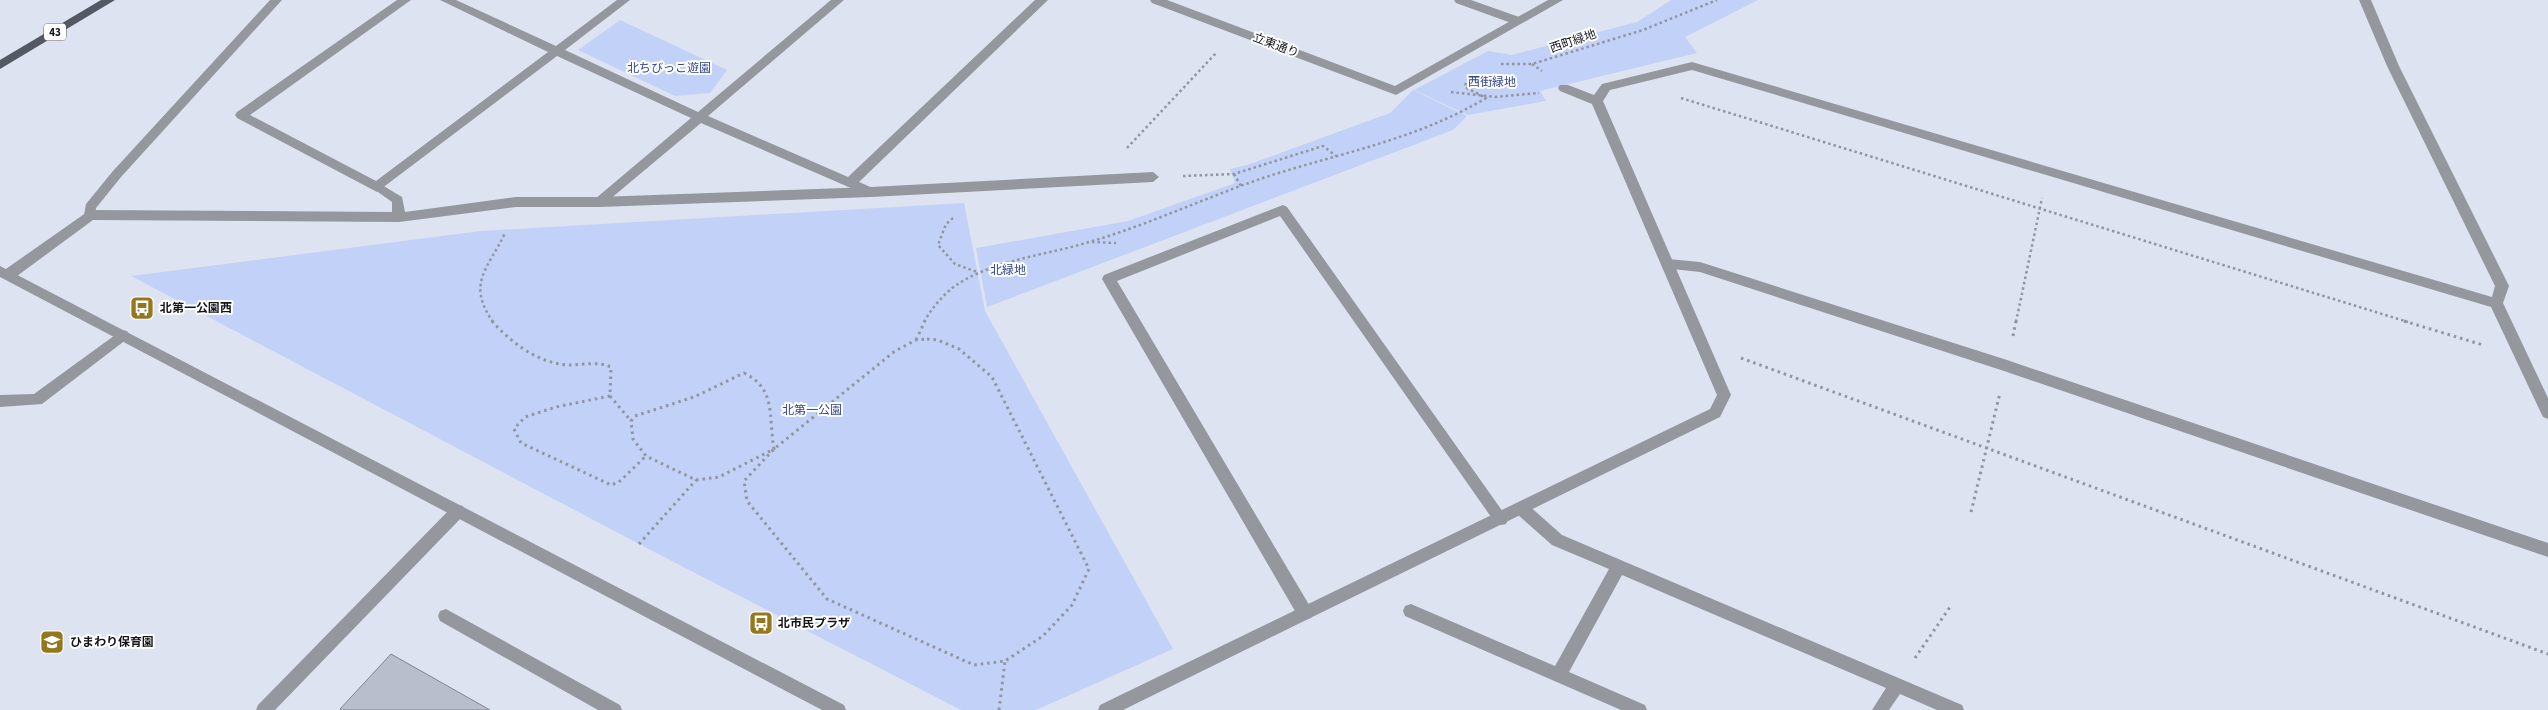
<svg xmlns="http://www.w3.org/2000/svg" width="2548" height="710" font-family="'Source Sans 3','Noto Sans JP',sans-serif">
	<style>
		.green { fill: #c2d1f7 }
		.building { fill: #b9becc; stroke: #82858f }
		.lines { fill: none; stroke-linecap: round; stroke-linejoin: round }
		.path-far1 { stroke: #90959f; stroke-width: 2.5; stroke-dasharray: 2.5 3; stroke-linecap: butt }
		.path { stroke: #90959f; stroke-width: 3; stroke-dasharray: 2.5 4; stroke-linecap: butt }
		.service { fill: #94979d; fill-rule: evenodd }
		.minor { fill: #94979d; fill-rule: evenodd }
		.tertiary { fill: #94979d; fill-rule: evenodd }
		.primary { fill: #545863; fill-rule: evenodd }
		.labels { text-anchor: middle; stroke-width: 4; stroke-linejoin: round; paint-order: stroke }
		.shield { fill: #fff; stroke: #5a5b5f; stroke-width: 1 }
		.shield-label { font-size: 11px; font-weight: bold; fill: #13151a }
		.street-label { font-size: 12px; fill: #13151a; stroke: #fff }
		.park-label { font-size: 12px; fill: #33478c; stroke: #fff }
		.poi-label { font-size: 12px; font-weight: bold; fill: #13151a; stroke: #fff; text-anchor: start }
	</style>
	<rect width="100%" height="100%" fill="#dde3f1"/>
	<path class="green" d="M1671 0H1758L1685 37 1697 53 1540 91 1546 101 1468 115 1414 90 1488 51 1512 55 1637 22Z
		M620 20 727 70 710 93 675 96 578 50Z
		M1413 90 1467 116 1453 130 987 307 976 248 1128 221 1235 183 1230 169 1247 165 1390 113Z
		M964 203 985 311 1173 649 1036 710H961L639 544 131 276 481 231Z"/>
	<path class="building" d="M391 654 490 710H341L340 709Z"/>
	<g class="lines">
		<path class="path-far1" d="M1501 64H1532L1643 30 1717 0
			M1532 64 1542 71
			M1451 92 1495 97 1539 93
			M1681 98 2408 322
			M1127 148 1217 52
			M1234 174 1241 186
			M1183 176 1234 174 1323 146 1336 156
			M953 218 946 224 938 245 955 264 977 272
			M1092 242 1116 243
			M493 322C466 283 488 269 505 233
			M924 322C936 301 951 286 972 276 1009 258 1050 254 1089 242 1148 225 1204 198 1263 178 1339 153 1416 140 1486 98L1465 87 1466 82
			M2016 322 2042 198"/>
		<path class="path" d="M492 321C510 342 539 364 569 365 583 365 597 361 611 367L610 396 631 421
			M2404 321 2483 345
			M2013 336 2016 321
			M927 339 938 340 959 349 992 377 1089 569 1072 605 1043 636 1005 661 974 665 827 599 747 501 744 481 774 449 895 351 916 340Z
			M916 340 925 321
			M1741 358 2548 654
			M744 373C777 389 768 417 774 449L719 477 696 480 646 456 633 439 631 421 635 416 694 397Z
			M610 396 556 407 525 417 514 429 521 443 611 485 619 482 646 456
			M1971 512 2000 393
			M639 544 696 480
			M1915 658 1950 607
			M999 710 1005 661"/>
		<path class="service" d="M270 0H282L121 177 96 208 95 218H85L84 215 86 204 113 171Z
			M397 0H411L250 115 376 181 548 52 440 0H456L556 46 617 0H630L565 50 698 112 831 0H844L708 116 848 177 1035 0H1048L859 182 875 189 877 192 875 195H867L701 123 603 205H595L593 202 595 199 691 118 557 56 377 192 237 118 235 115 237 112Z
			M1454 0H1471L1522 18 1524 21 1518 25 1514 24 1456 3Z
			M1283 205 1287 207 1508 519 1506 524 1501 525 1496 524 1280 216 1117 281 1311 608 1313 613 1311 618 1305 620 1299 618 1102 279 1104 275Z
			M1668 259 1700 262 2007 360 2548 543V557L2004 371 1700 272 1663 268 1661 264Z
			M1522 503 1527 504 1562 535 1962 705 1964 710H1937L1900 694 1889 710H1872L1886 688 1622 575 1569 672 1645 705 1647 710H1621L1405 616 1403 611 1405 606 1411 604 1555 666 1609 569 1552 545 1517 514 1515 509 1517 504Z
			M446 609 620 705 622 710H598L440 621 438 616 440 611Z"/>
		<path class="minor" d="M1150 0H1167L1395 86 1548 0H1563L1396 95 1152 3Z
			M2359 0H2371L2399 66 2509 286 2503 303 2548 398V419L2543 417 2491 307 1692 70 1610 90 1603 101 1731 395 1720 417 1123 710H1098L1100 705 1710 409 1717 395 1592 104 1560 91 1558 88 1560 85H1568L1594 95 1602 84 1692 62 2492 297 2495 286 2387 66Z
			M1153 172 1159 177 1153 182 871 197 599 207H516L399 222 93 220 13 279 8 280 1 275 3 271 90 210 392 212V202L371 187 377 182 402 197 405 212 516 197H599L871 187Z
			M122 330 127 331 129 335 127 339 42 404 0 407V395L34 394Z
			M458 505 463 506 465 511 463 516 275 710H256L258 705 453 506Z"/>
		<path class="tertiary" d="M0 266 844 705 846 710H822L0 277Z"/>
		<path class="primary" d="M101 0H115L0 69V60Z"/>
	</g>
	<defs>
		<g id="bus-square" transform="scale(1.25)"><rect x="-9" y="-9" width="18" height="18" rx="4" fill="#95771f" stroke="#fff"/><path d="M-5-6H5V4H4V6H2V4H-2V6H-4V4H-5ZM-3.5-4V0h7V-4ZM-3.5 1.2v1.5H-2V1.2ZM2 1.2v1.5H3.5V1.2Z" fill="#fff"/></g>
		<g id="school-square" transform="scale(1.25)"><rect x="-9" y="-9" width="18" height="18" rx="4" fill="#95771f" stroke="#fff"/><path d="M0-5L7-2L0 1L-7-2ZM-4 1L0 2.5L4 1V4Q0 6-4 4Z" fill="#fff"/></g>
	</defs>
	<g fill-rule="evenodd">
		<use href="#bus-square" x="142" y="308"/>
		<use href="#bus-square" x="761" y="623"/>
		<use href="#school-square" x="52" y="642"/>
	</g>
	<g class="labels">
		<rect class="shield" x="44" y="23.5" width="22" height="17" rx="4"/>
		<g class="shield-label">
			<text x="55" y="36">43</text>
		</g>
		<g class="street-label">
			<text transform="translate(1573 41) rotate(-19)" y="4">西町緑地</text>
			<text transform="translate(1276 45) rotate(21)" y="4">立東通り</text>
		</g>
		<g class="park-label">
			<text x="669" y="72">北ちびっこ遊園</text>
			<text x="1492" y="86">西街緑地</text>
			<text x="1008" y="274">北緑地</text>
			<text x="812" y="414">北第一公園</text>
		</g>
		<g class="poi-label">
			<text x="160" y="312">北第一公園西</text>
			<text x="778" y="627">北市民プラザ</text>
			<text x="70" y="646">ひまわり保育園</text>
		</g>
	</g>
</svg>
